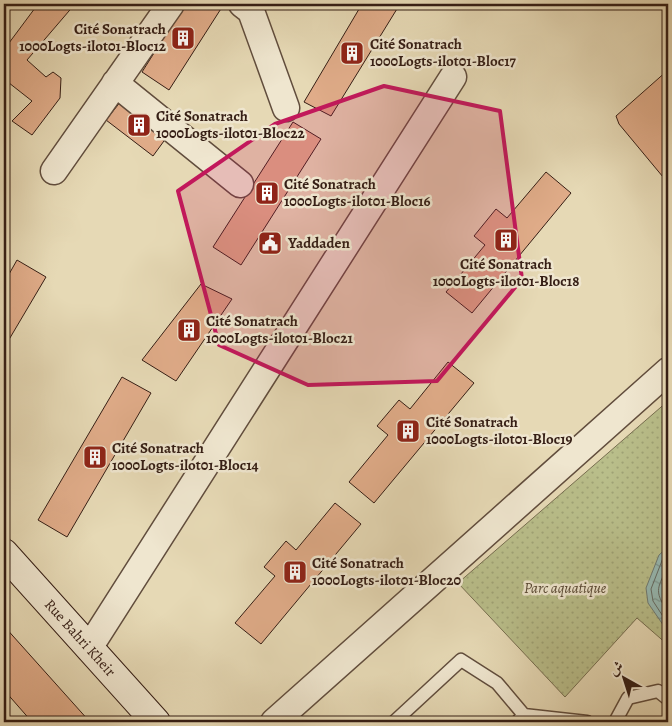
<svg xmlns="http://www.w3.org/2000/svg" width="672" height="726" font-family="Alegreya,Amiri,serif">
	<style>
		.park { fill: url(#park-dots); stroke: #776e50 }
		.water { fill: url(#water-ripples); stroke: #707b73 }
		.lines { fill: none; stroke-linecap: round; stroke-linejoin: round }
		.shore { stroke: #666c64; stroke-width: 1 }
		.building { fill: #e0ac89; stroke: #351e15 }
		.lane-casing { stroke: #614d3d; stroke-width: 15 }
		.street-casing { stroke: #614d3d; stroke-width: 29 }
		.secondary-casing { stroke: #351e15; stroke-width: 30 }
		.lane { stroke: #efe6cf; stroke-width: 12 }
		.street { stroke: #efe6cf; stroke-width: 26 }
		.secondary { stroke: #efe6cf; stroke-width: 28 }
		.marked { fill: #c2185b; fill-opacity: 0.2; stroke: #c2185b; stroke-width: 4; stroke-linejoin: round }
		.labels { text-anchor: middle; stroke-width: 5; stroke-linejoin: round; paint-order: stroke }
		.poi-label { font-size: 15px; font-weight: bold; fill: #351e15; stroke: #efe6cf; text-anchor: start }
		.park-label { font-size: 15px; font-style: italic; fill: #564632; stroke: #efe6cf }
		.street-label { font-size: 15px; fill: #351e15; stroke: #efe6cf }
	</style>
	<defs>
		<pattern id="park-dots" width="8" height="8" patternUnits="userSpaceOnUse" patternTransform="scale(1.25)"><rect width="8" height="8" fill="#b9be8a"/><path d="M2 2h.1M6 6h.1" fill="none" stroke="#a0a376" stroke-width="1.8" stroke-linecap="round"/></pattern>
		<pattern id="water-ripples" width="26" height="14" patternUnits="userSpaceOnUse" patternTransform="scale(1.25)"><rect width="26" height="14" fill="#97b9b2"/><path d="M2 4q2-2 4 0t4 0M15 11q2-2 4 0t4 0" fill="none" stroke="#7c9690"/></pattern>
	</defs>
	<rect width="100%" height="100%" fill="#e6d9b5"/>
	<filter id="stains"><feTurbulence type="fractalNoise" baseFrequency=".004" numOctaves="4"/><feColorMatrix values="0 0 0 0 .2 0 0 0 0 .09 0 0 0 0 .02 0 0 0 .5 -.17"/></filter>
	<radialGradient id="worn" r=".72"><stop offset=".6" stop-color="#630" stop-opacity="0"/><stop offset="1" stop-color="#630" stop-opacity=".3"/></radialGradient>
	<path class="park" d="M668 401V645L637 618 565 697 458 583Z"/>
	<path class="water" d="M668 547V632L648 603 646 588 659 555Z"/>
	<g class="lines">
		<path class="shore" d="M668 554 663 558 651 589 653 601 668 624
			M668 563C659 590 652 587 668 613"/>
	</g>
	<path class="building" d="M38 4H75L27 60 46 77 53 72 61 78 60 98 32 135 12 121 32 101 4 79V45L6 47Z
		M185 4H224L169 90 142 72Z
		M362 4H400L331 116 304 102Z
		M668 70V183L619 124 616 116Z
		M125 96 172 130 153 156 106 120Z
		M293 122 321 139 241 265 213 247Z
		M546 172 571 193 472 313 446 292 485 245 474 236 496 209 507 218Z
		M17 260 46 277 4 348V283Z
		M201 284 232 299 176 381 142 360Z
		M448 362 474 383 374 503 349 482 388 435 377 426 399 400 410 409Z
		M122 377 151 393 67 537 38 520Z
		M335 503 361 524 261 644 235 623 275 576 264 567 286 541 296 550Z
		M4 626 90 722H32L4 690Z"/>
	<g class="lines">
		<g class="lane-casing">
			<path id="lane" d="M394 722 461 660 497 683 524 715 517 722
				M533 722 524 715 587 722
				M615 722 628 698 658 691 668 699"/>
		</g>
		<g class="street-casing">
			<path id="street" d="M242 4 251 11 286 108
				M115 83 240 184
				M54 171 171 4
				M89 648 453 77
				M274 722 668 371"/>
		</g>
		<g class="secondary-casing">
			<g id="secondary">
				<path id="s1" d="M4 553 156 722"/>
			</g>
		</g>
		<use href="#lane" class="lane"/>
		<use href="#street" class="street"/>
		<use href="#secondary" class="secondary"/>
	</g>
	<path class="marked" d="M384 86 500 111 522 279 437 381 308 385 219 345 178 191 275 124Z"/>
	<defs>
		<g id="building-square" transform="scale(1.25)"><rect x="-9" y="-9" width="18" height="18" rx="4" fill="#8f2418" stroke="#efe6cf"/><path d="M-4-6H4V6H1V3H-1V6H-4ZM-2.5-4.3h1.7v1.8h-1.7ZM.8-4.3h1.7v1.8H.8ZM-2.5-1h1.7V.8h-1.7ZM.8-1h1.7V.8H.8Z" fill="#fff"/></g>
		<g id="civic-square" transform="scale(1.25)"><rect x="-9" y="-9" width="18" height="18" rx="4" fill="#8f2418" stroke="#efe6cf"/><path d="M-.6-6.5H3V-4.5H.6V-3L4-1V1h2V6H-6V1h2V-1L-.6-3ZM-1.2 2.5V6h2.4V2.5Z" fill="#fff"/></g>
	</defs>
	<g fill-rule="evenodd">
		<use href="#building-square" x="183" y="38"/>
		<use href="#building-square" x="352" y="53"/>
		<use href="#building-square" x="139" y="125"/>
		<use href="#building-square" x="267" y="193"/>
		<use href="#building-square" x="506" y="240"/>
		<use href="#civic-square" x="270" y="243"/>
		<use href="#building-square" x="189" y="330"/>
		<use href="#building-square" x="408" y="431"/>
		<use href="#building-square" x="95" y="457"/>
		<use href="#building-square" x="295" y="572"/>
	</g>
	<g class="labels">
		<g class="poi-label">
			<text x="166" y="34" text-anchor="end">Cité Sonatrach<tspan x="166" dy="17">1000Logts-ilot01-Bloc12</tspan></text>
			<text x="370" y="49">Cité Sonatrach<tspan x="370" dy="17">1000Logts-ilot01-Bloc17</tspan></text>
			<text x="156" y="121">Cité Sonatrach<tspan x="156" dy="17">1000Logts-ilot01-Bloc22</tspan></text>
			<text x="284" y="189">Cité Sonatrach<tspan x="284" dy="17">1000Logts-ilot01-Bloc16</tspan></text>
			<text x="288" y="248">Yaddaden</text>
			<text x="506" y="269" text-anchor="middle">Cité Sonatrach<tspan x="506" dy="17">1000Logts-ilot01-Bloc18</tspan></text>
			<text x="206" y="326">Cité Sonatrach<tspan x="206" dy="17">1000Logts-ilot01-Bloc21</tspan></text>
			<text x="426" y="427">Cité Sonatrach<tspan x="426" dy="17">1000Logts-ilot01-Bloc19</tspan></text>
			<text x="112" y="453">Cité Sonatrach<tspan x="112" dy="17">1000Logts-ilot01-Bloc14</tspan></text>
			<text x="312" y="568">Cité Sonatrach<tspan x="312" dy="17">1000Logts-ilot01-Bloc20</tspan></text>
		</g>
		<g class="park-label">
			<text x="565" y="593">Parc aquatique</text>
		</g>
		<g class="street-label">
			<text dy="5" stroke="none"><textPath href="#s1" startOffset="114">Rue Bahri Kheir</textPath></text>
		</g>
	</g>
	<rect width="672" height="726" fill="none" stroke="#e6d9b5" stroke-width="20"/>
	<rect x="5" y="5" width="662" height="716" fill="none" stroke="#351e15" stroke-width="2.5"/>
	<rect x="10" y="10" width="652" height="706" fill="none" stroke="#351e15"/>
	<g transform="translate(624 678) rotate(321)" stroke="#efe6cf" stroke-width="4" paint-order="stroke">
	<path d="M0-4L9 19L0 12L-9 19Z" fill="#351e15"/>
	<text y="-8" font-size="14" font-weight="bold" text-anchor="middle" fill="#351e15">ش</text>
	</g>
	<rect width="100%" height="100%" filter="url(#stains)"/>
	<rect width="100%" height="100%" fill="url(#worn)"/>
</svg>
